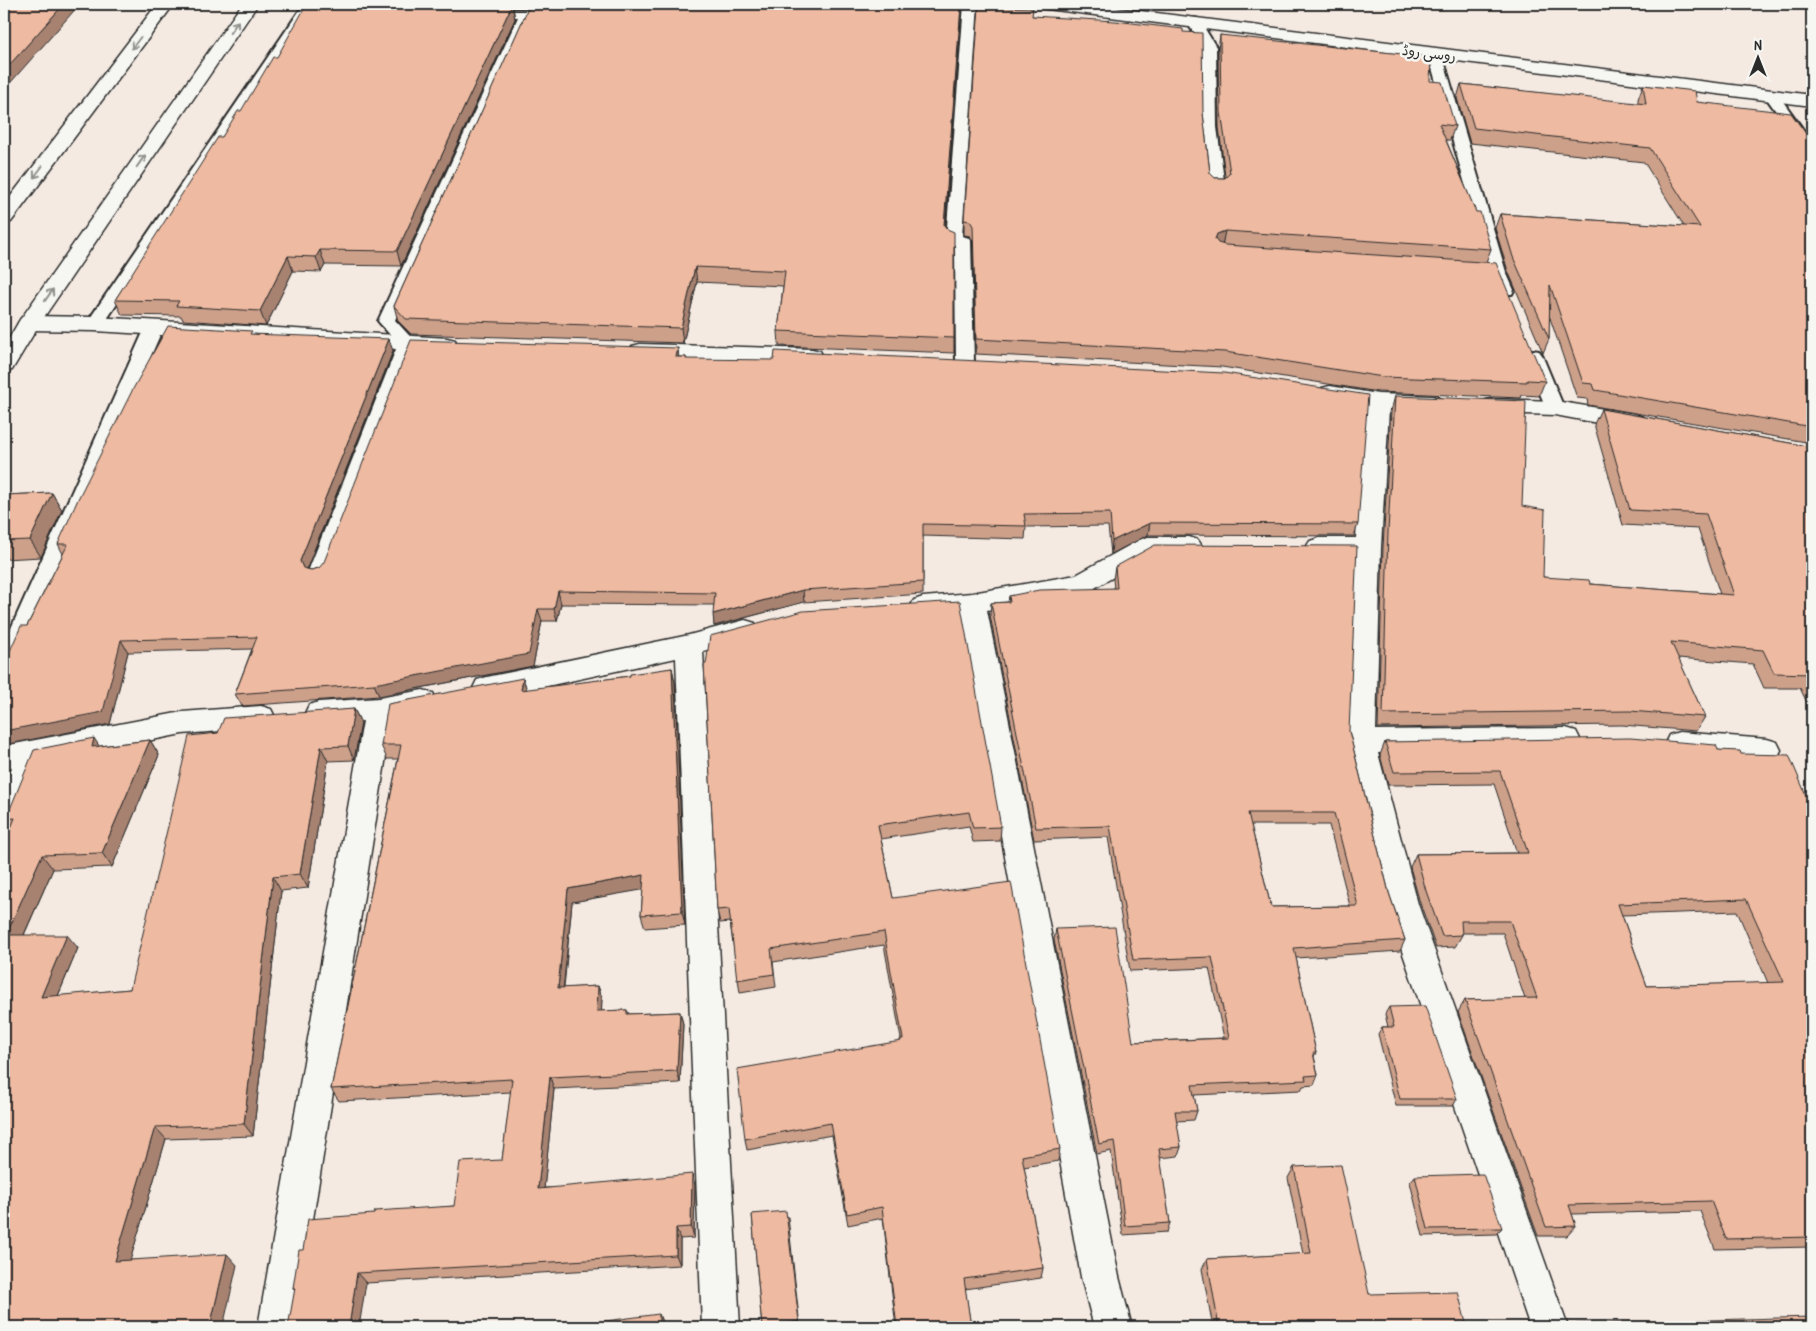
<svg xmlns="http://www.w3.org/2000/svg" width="1816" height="1331" font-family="'Patrick Hand','Playpen Sans Arabic',sans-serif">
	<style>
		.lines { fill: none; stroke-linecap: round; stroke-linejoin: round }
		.lane-casing { stroke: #2b2b2b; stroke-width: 4 }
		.street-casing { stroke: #2b2b2b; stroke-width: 3 }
		.secondary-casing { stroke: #2b2b2b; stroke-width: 3 }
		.lane { fill: #f6f6f2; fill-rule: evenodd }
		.street { fill: #f6f6f2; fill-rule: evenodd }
		.secondary { fill: #f6f6f2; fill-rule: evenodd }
		.wall { fill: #cda08a; stroke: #2b2b2b; fill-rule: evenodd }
		.shaded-wall { fill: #a78271; stroke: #2b2b2b }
		.building { fill: #eebaa1; stroke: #2b2b2b; fill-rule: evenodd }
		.oneway { stroke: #90908e }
		.labels { text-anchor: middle; stroke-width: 5; stroke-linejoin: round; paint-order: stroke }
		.far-street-label { font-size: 14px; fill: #2b2b2b; stroke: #f6f6f2 }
	</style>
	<rect width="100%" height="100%" fill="#f4eae2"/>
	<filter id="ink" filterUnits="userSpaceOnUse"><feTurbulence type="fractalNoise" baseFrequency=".02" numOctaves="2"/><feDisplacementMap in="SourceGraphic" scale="10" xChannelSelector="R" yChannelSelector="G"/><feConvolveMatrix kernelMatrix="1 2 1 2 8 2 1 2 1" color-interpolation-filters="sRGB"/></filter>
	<g filter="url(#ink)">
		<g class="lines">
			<g class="lane-casing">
				<path id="lane" d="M304 4H317L101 328 95 329 89 328 86 324Z
					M497 4H509L507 9H526L533 13 395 320 416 343 327 574 324 579 317 581 310 579 307 574 398 344 378 321 518 17 494 16 492 13Z
					M964 4H978L962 236 969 238 971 241 974 363 971 367 965 368 959 367 956 363 955 245 948 243 946 240Z
					M1194 18 1199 19 1216 47 1217 127 1225 188 1222 191H1212L1209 188 1203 127 1202 47 1187 22Z
					M1435 50 1442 54 1506 272 1514 290 1512 294H1500L1490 272 1428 54Z
					M1772 92 1777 93 1812 142V156L1807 155 1765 96 1767 93Z
					M154 323 160 324 163 328 15 667 12 673 4 675V644L145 328 148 324Z
					M1533 350 1539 351 1542 355 1564 408 1561 412 1555 414 1549 412 1546 408 1524 355 1527 351Z"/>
			</g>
			<g class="street-casing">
				<path id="street" d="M29 316 95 317 447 338 455 340 458 345 455 350 447 352 95 331 29 330 21 328 18 323 21 318Z
					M640 344 812 349 820 351 823 356 820 361 812 363 640 358 632 356 629 351 632 346Z
					M1330 386 1378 394 1432 396 1440 398 1444 403 1440 408 1432 410 1389 409 1381 547 1376 730 1566 728 1576 731 1580 739 1576 747 1566 750 1378 753 1418 904 1568 1327H1530L1386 904 1347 742 1355 556H1319L1310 553 1306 547 1310 541 1319 538H1356L1366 406 1322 398 1318 393 1322 388Z
					M1490 399 1555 401 1635 414 1643 417 1647 422 1643 427 1635 430 1555 415 1490 413 1482 411 1478 406 1482 401Z
					M1148 537H1189L1198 540 1202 546 1198 552 1189 555H1152L1091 590 1082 592 987 610 1119 1277 1132 1327H1094L1081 1277 961 614 923 617 914 614 910 607 914 600 923 597 972 593 1076 575 1139 540Z
					M745 620 755 623 758 630 755 637 703 651 740 1327H702L676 658 487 699 477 696 473 688 477 680 487 677 689 635Z
					M423 690 433 693 437 701 433 709 392 718 296 1327H258L363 721 319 724 309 721 305 713 309 705 319 702 379 698Z
					M261 706 271 709 275 717 271 725 261 728 182 734 43 762 15 833 4 836V787L12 767 4 768V746L182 712Z
					M1679 732 1767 739 1777 742 1781 750 1777 758 1767 761 1679 754 1669 751 1665 743 1669 735Z"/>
			</g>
			<g class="secondary-casing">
				<path id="secondary" d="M157 4H174L11 222 4 224V205Z
					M242 4H258L40 323 12 370 4 372V347L18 323Z
					M1039 4H1085L1812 95V106L1047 9 1041 8Z"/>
			</g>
			<use href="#lane" class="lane"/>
			<use href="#street" class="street"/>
			<use href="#secondary" class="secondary"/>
		</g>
		<path class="wall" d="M496 4H942V5L961 6V20L945 226 954 338V353L779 346 778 331 783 286 697 282 683 343 411 334 398 321 394 306 528 9 526 7H513L515 19 401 266 325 265 321 272 293 271 266 326 183 320 181 316 122 315 115 300 222 137 241 111Z
			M1752 4H1805L1803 8Z
			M1032 16 1183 32 1203 113 1210 173 1215 178H1225V177L1219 127 1218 49 1220 35 1430 81 1455 126 1450 140H1446L1491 249 1486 262 1545 381 1539 396 1522 395 1521 398 1378 392 1222 367 976 354 973 241 970 236 964 235V220Z
			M1461 84 1638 104V99L1643 85 1697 102 1812 142V443L1588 405 1587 399 1577 398 1549 315V339L1543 353 1508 271 1495 228 1500 214 1684 226 1644 162 1470 143 1457 98Z
			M1812 118V140L1806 130Z
			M253 334 393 351 307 569 311 570 319 568 679 357H686V359L1358 524 1354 536 1148 535 1111 554 1108 526 1026 527 1025 539 923 536V594L804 602 714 626V605L561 604 557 621H542L533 666 379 696 242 706 235 694 252 649 128 652 110 724 5 662 27 626 63 554 58 544Z
			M1395 396 1522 506 1543 577 1590 584 1720 594 1698 529 1623 525 1594 424 1601 409 1812 447V713L1800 688H1764L1753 664 1678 658 1705 717 1696 731 1622 725 1378 728 1383 547 1391 411Z
			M52 493 62 510 41 557 4 559V495Z
			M1115 567 1349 731 1389 893 1405 940 1400 951 1296 958 1316 1053 1314 1056 1318 1075 1314 1085 1303 1086 1301 1090 1194 1095 1197 1111 1194 1120 1176 1121 1181 1147 1178 1156 1160 1158 1170 1223 1167 1232 1123 1235 1111 1151 1097 1154 1054 940 1056 929 1133 1042 1224 1038 1209 968 1130 971 1108 837 1034 840 990 615 991 603 1008 602 1009 596 1114 589 1113 579ZM1251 825H1329L1350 906 1271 907Z
			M704 664 1001 827 1000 841 973 842 969 826 881 839 893 898 1060 1149 1058 1161 1024 1167 1043 1268 1041 1278 965 1289 971 1327H896L883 1218 848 1225 832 1135 747 1150 745 1139 900 1041 901 1039 884 945 773 962 776 987 740 993 730 922 720 923 717 910Z
			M672 668 675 683 685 925 645 928 641 915 643 889 572 902 564 988 598 986 602 998 601 1011 627 1010 629 1014 680 1012 683 1024 680 1083 554 1089 544 1188 695 1185 694 1238 680 1239V1265L366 1283 295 1290 293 1288 303 1250 374 1214 454 1206 502 1160 511 1092 339 1101 331 1089 398 759H387L381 745 523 678 527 690 630 676Z
			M354 709 361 723 354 760 328 761 308 888 281 891 253 1136 166 1139 130 1260 237 1265 4 1327 12 826 6 819 100 746 150 740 159 755 112 867 53 869 24 935 78 948 58 996 130 989 218 733Z
			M1385 742 1718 750 1741 754 1812 809V1247L1715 1249 1700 1211 1572 1214 1576 1226 1567 1236H1538L1458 1012 1465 1000 1525 999 1503 933H1462V935L1455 947 1436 948 1420 903 1410 867 1416 854 1517 853 1494 784 1388 785 1380 755ZM1737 911 1768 983 1647 986 1622 915Z
			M1389 1007 1457 1099 1453 1106H1396L1378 1034 1382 1027H1388L1385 1014Z
			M1294 1167 1369 1294 1467 1327H1213L1202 1269 1207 1259 1303 1254 1288 1178Z
			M1415 1176 1502 1228 1496 1234 1423 1236 1410 1182Z
			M752 1214 788 1217 800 1327H762Z"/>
		<path class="shaded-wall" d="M64 4H79L72 13 4 90V71Z
			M512 5 515 19 401 266 397 251Z
			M961 6V20L944 240V225Z
			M1225 231 1222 246 1212 254 1215 239 1217 234Z
			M320 250 325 265 321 272 316 257Z
			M288 256 293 271 266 326 260 311Z
			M695 267 697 282 683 343 681 328Z
			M389 339 393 351 305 573 300 561Z
			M678 348 679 361 676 357Z
			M52 493 62 510 41 557 30 540Z
			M1150 523 1148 535 1111 554 1112 541Z
			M803 590 804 602 714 626 713 614Z
			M558 591 561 604 557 621 554 609Z
			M538 609 542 621 533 666 379 696 374 684Z
			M121 640 128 652 110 724 4 745V731Z
			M672 668 675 683 685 925 682 912Z
			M523 678 528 693 521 690Z
			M354 709 361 723 354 760 348 746Z
			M94 738 103 752 92 747Z
			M150 740 159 755 112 867 102 853Z
			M321 747 328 761 308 888 300 874Z
			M4 762 9 769 4 783Z
			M42 855 53 869 18 948 6 935Z
			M644 875 647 889 572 902 562 1001 558 988 568 889Z
			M273 877 281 891 253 1136 244 1124Z
			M67 935 78 948 52 1010 41 997Z
			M598 986 602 998 601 1024 597 1011Z
			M680 1012 683 1024 680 1083 677 1071Z
			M550 1077 554 1089 543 1200 538 1189Z
			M155 1127 166 1139 127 1271 115 1261Z
			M692 1174 695 1185 694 1238 691 1227Z
			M676 1228 680 1239V1265L676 1255Z
			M227 1254 237 1265 223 1327H210Z
			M357 1273 366 1283 359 1327H349Z
			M659 1314 663 1324V1327H659Z"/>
		<path class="building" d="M4 4H64L4 71Z
			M307 4H491L512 5 397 251 320 250 316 257 288 256 260 311 176 306 179 301 115 300 218 137H222L238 111H241L273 57H277Z
			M530 4H942V5L961 6 944 225 947 229 954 232V338L778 331 785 271 695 267 681 328 406 319 394 306Z
			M979 6 1033 8 1032 16 1115 21 1183 29V32L1202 33 1203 113 1210 173 1215 178H1225L1230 173 1221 112 1220 35 1431 57 1430 81 1442 82 1455 126 1439 124 1476 212H1480L1491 249 1225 231 1217 234 1215 239 1218 243 1225 245 1496 263 1545 381 1527 380V382L1383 377 1225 352 976 339 973 226 970 221 964 220Z
			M1461 84 1646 104 1643 85 1695 91 1697 102 1791 113 1812 142V427L1595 390 1593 384 1583 383 1550 285 1549 339 1513 257 1500 214 1700 227 1650 148 1474 128Z
			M168 326 252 331 250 334 389 339 300 561 303 568 311 570 319 568 324 562 411 340 678 348 676 357H686V359L774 360 775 351 1224 373 1368 395 1358 524 1150 523 1112 541 1110 513 1024 514 1026 526 923 524V582L803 590 713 614 715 593 558 591 554 609H538L529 654 374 684 235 694 257 637 121 640 103 712 4 731V662H5L21 626H27L68 544H58L79 497 133 389Z
			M1395 396 1526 401 1522 506 1545 510 1543 577 1589 580 1590 584 1734 595 1706 514 1630 510 1601 409 1812 447V677L1810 674 1774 673 1763 650 1671 642 1705 717 1630 711 1383 714 1388 532Z
			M52 493 30 540 4 541V495Z
			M1155 545 1357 546 1349 731 1389 893 1405 940 1294 948 1316 1053H1313L1318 1075 1305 1076 1306 1080 1192 1085 1197 1111H1175L1181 1147 1159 1149 1170 1223 1125 1226 1114 1141 1099 1144 1056 929 1115 927 1133 1042 1229 1038 1212 957 1133 960 1110 826 1036 828 991 603 1010 602 1009 596 1039 590 1117 588 1115 567ZM1248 813H1334L1358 906 1271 907Z
			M960 601 1001 827 973 828 969 812 878 825 893 898 1011 882 1060 1149 1022 1156 1043 1268 964 1279 971 1327H897L882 1207 847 1214 831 1123 745 1139 737 1069 901 1041 900 1039H903L884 932 771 949 774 974 737 980 729 909 717 910 704 664H706L710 636 803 611Z
			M672 668 682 912 641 915 644 875 568 889 558 988 598 986 597 1011 627 1010V1014L680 1012 677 1071 550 1077 538 1189 692 1174 691 1227 676 1228V1255L357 1273 349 1327H288L295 1288H293L299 1250H303L308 1219 374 1214 375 1211 454 1206 460 1162 502 1160 512 1079 331 1089 401 745H381L388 704 523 678 521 690 630 676V674Z
			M354 709 348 746 321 747 300 874 273 877 244 1124 155 1127 115 1261 227 1254 210 1327H4V845L15 818 6 819 34 750 94 738 92 747 150 740 102 853 42 855 6 935H67L41 997 130 989 189 736 218 733 224 718Z
			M1630 738 1716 745 1718 750 1740 751 1741 754 1789 755 1812 809V1237L1726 1239 1711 1201 1569 1205 1576 1226 1546 1227 1465 1000 1537 998 1510 921H1461L1462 935 1442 936 1426 891 1416 854 1528 853 1500 771 1394 772 1385 742ZM1746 899 1784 982 1647 986 1618 904Z
			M1425 1006 1457 1099H1400L1382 1027H1394L1389 1007Z
			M1341 1165 1369 1294 1458 1292 1467 1327H1219L1207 1259 1311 1253 1294 1167Z
			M1483 1174 1502 1228 1428 1229 1415 1176Z
			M786 1211 799 1321 762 1327 752 1214Z
			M659 1314V1327H560Z
			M1812 1317V1327H1577L1576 1324Z"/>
		<defs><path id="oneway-shaft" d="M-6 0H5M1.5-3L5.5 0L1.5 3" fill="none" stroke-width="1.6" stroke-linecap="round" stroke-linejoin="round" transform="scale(1.25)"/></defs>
		<g class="oneway">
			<use href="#oneway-shaft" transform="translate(234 27) rotate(-55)"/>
			<use href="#oneway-shaft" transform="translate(136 43) rotate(127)"/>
			<use href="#oneway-shaft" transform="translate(141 161) rotate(-55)"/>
			<use href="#oneway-shaft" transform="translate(38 172) rotate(127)"/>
			<use href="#oneway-shaft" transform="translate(49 295) rotate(-55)"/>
		</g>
	</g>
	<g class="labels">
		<g class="far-street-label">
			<text transform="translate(1429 53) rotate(7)" y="5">روسی روڈ</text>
		</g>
	</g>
	<rect width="1816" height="1331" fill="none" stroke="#f6f6f2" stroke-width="20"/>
	<rect x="10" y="10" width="1796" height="1311" fill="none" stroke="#2b2b2b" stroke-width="2" filter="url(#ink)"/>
	<g transform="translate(1758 58)" stroke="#f6f6f2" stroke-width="4" paint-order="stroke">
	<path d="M0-4L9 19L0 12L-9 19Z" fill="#2b2b2b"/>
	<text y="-8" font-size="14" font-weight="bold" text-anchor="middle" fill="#2b2b2b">N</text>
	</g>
</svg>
